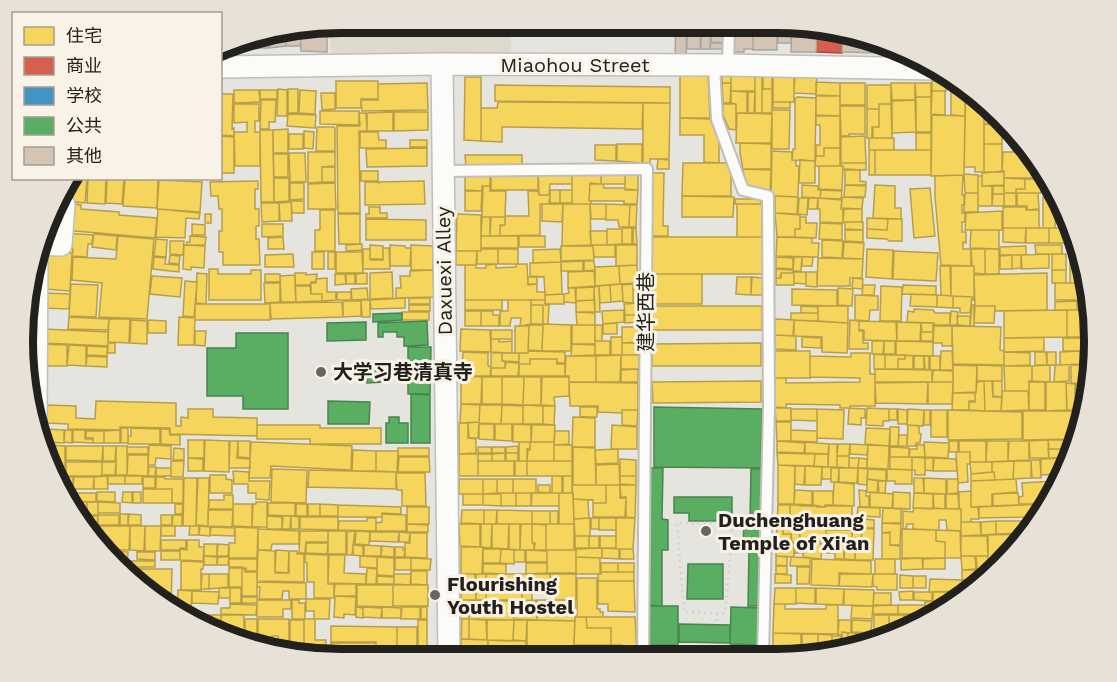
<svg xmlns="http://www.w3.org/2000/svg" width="1117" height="682" font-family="'Work Sans','Noto Sans SC',sans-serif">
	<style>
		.built { fill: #dfd8cd }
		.homes { fill: #f6d55c; stroke: #b79f49; stroke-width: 1.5 }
		.shops { fill: #d6604d; stroke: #a04d3f; stroke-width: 1.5 }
		.schools { fill: #4393c3; stroke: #397191; stroke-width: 1.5 }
		.public { fill: #5aae61; stroke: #4a844d; stroke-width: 1.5 }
		.building { fill: #d4c4b4; stroke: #a8a6a2; stroke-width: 1.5 }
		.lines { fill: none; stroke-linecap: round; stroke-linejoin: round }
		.lane-casing { stroke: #c0beb9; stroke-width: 14 }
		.street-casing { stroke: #c0beb9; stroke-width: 24 }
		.path { stroke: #d1d0cf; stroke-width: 3; stroke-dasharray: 1.5 4.5; stroke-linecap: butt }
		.lane { stroke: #fbfbfa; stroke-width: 10 }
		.street { stroke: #fbfbfa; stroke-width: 21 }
		.poi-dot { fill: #676561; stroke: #f8f2e7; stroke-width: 2 }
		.labels { text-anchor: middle; stroke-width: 6; stroke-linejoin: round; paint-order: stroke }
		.street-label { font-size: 20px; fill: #23211d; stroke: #f8f2e7 }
		.poi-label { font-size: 20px; font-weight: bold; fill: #23211d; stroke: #f8f2e7; text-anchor: start }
		.rim { fill: none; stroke: #23211d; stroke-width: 8 }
	</style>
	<rect width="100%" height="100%" fill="#e6e4de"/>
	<path class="built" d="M341 23H511V57H332L330 39 324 32 323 25Z"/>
	<path class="homes" d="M680 73H708L710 118H680Z
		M722 73H731V83H722Z
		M731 73H755V91H731Z
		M755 73H762V113H755Z
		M763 73H772V89H763Z
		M773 74 794 75V102H773Z
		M795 75H817L816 94 794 93Z
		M465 77H481V141L464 140Z
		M336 81H378V99H361V108H336Z
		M932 81H946V91H932Z
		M816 82 840 83V96L816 95Z
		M427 83 428 110 362 111 361 100H378V84Z
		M722 83H731L730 103H723Z
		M840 83H865V105H840Z
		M891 83H915V100H892Z
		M915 83H931V97H916Z
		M951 83H961L966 86 965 91H951Z
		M495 85 670 87V103L495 101Z
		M867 85H891V104H879V109H867Z
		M966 86 970 88 984 104V172H975V167H964Z
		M278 89 287 90V116H277Z
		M288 89H298V113H288Z
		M762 89H772V113H762Z
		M234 90H259L260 102 234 103Z
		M260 90H277V99H260Z
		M300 90 316 91 315 114 299 113Z
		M731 91 747 92V113H736V104L731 103Z
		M932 91H945V115L931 114Z
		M951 91 965 92V116L951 115Z
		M748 92H755L754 113H748Z
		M321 93H335V109L322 110Z
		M221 94H233L232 129 234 128V136L221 135Z
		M816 96H840V116L816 115Z
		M797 97 816 98 815 161 792 160 793 149H795V99Z
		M916 97H931V132H916Z
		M261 100H276L275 122H269V129H260Z
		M915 100 916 132 892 133V101Z
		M498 102 643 103 642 129 502 127V142L481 141V108H497Z
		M773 102H790V108H773Z
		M643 103H670L669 159H650V165L643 163Z
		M234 104H259V121H255V132H260V166H235L234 132H247V122L234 123Z
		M723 104H736V130L729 129 723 115Z
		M879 104H891L892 138H873V127H879Z
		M840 106H865V134H849V136H841Z
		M867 109H879V127H872V138H867Z
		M772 110H790L789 149H772Z
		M320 111H359V125L320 124Z
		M393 112V131H367V113Z
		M394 112H428V130L394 131Z
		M984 112H991L1002 124H984Z
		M359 113H366L367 131H359L360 213H338L337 126H360Z
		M737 113 772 114 771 143H736Z
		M288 114 316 115 315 128 287 126Z
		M932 115 965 116 964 175 931 176Z
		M816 116H840V148H824V156H816V145H820V125H816Z
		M680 118 710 119 719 140V163L704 162V135H680Z
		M984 124 1002 125V144H984Z
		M317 127H334L335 128V151H316Z
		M288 129V153H273V130Z
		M260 130H273L274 202H261Z
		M304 131 314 132 313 149 304 148Z
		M360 132H378L379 140H386V148H360Z
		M916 133H931V150H916Z
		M289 134H303V149H289Z
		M220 136 234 137V173H220Z
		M865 136 866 163H841V137Z
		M869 138H894V150H869Z
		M1013 138 1025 151H1013Z
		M410 140H427V147H410Z
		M740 143 771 144V169H743L740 153Z
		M617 144H642V163L617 161Z
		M984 144H1002V172H984Z
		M595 145H616V161L595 160Z
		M427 148V166L367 167 366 149Z
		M824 148H840V166H815L816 156H824Z
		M869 150H875V175H869Z
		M875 150H931V175H875Z
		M772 151 792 152V160L796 161V166H799L798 197 774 196 771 193Z
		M308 152H335V166L322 167V182L308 183Z
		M1003 152H1026L1043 172H1041V178H1004V171H1002Z
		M289 153H305L306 182H290Z
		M273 154H288V177H274Z
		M465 155H522V167H466Z
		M658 159 669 160V169H657Z
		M800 160 815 161V183H799Z
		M683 163H731V196H682Z
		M841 163H866V170L843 169V166H841Z
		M819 166H843L842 190 819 189Z
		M322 167H335V182H322Z
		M743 169 771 170 770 192 745 186Z
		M572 170V184H550L549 195H539L538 171Z
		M845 170H860V181L866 182V185H845Z
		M361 171H378V181H361Z
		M1004 171V185L982 186V173Z
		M572 172 601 173V184L590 183 589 201H591V204H572Z
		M465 173H490V186H482V191L465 190Z
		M491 173H538V190H491Z
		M601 173 625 174V184H601Z
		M651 173H664L663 226H668V236H650Z
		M625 174H638V190L625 189Z
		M964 174 978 175V193H965Z
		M963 175 962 195H964V205H962V213H965V222H962V232H966V243L963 242V249H971V266L941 265 935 197V176Z
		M978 176H982V186H992V206H978Z
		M72 178 87 179 85 203 64 201 65 191Z
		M88 178H106L105 204 87 203Z
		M107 178H124L122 204 106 203Z
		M125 178H158L157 208 123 206Z
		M274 178H289V201L274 202Z
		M1004 178 1025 179V189H1016V193H1004Z
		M1025 179H1041V193H1016V189H1025Z
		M1041 179H1049L1052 181 1055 190H1041Z
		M159 180 202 182 200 212 157 209Z
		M258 181V189H255V209H259V226H256V239H259L260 265H223V252H219V231H222V209H219L218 196H211L210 182Z
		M424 181 425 204 365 205V182H379V183L380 182Z
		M290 183H304V199L290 200Z
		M335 183 336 209H308V184Z
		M590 184H603L604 188H625V190H638L637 204H624V201H589Z
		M802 185 818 186V190H821L820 198 802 197Z
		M845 185 866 186 865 197H844Z
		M875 185 895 186V208H901V219L873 218Z
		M483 186H490V191H506L505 217H482Z
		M993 186H1004V194H993Z
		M930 188 935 236 914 238 910 189Z
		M550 190H560V203H550Z
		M560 190H572V203H560Z
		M821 190 842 191 841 199 820 198Z
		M465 191H482L481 211H465Z
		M528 191H538L539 195H550L549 204H540V235L500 236V226L505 225V216H529Z
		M965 193H978V212H964Z
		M1004 193H1016V206H1004Z
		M1017 193H1038L1039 209 1027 210V206H1017Z
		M993 194H1004V206H992Z
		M682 196 734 197 733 217H682Z
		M775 196 798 197 797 214 775 213Z
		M842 197 863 198 862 209 841 208Z
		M1043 197H1057L1061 209H1056L1055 228H1043Z
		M799 198H808L807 215 798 214Z
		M809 198H818L817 209H808Z
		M818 198 842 200 841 209H843V223L820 222V209H818Z
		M735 199H761V204H735Z
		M291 201H304V213H292Z
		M291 202 292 221H280L279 203Z
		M261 203H279V221L262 222Z
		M74 204 81 205V209L119 212V215L157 218 155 238 64 230Z
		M542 204H563L562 222 542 221Z
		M563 204H590L591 245 562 246Z
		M590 204H606V219H591Z
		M606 204 630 205 629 227H619L618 220H606Z
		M737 204H762V237H737Z
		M630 205H637L636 227H629Z
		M57 206 61 240 39 239Z
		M369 207H380V213H387V218H366V214H369Z
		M1003 207H1026V210H1039V228H1003Z
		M158 209 200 213 199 219 186 218 185 238 156 237Z
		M844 209H862V222H843Z
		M320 210H335V251H315V230H320Z
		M1002 211V230H965L966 213Z
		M775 213 800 215V229H795V237H777Z
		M205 214H211V223H205Z
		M338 214H360V244H339Z
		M457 214 481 215V251H456Z
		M482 217H490V236H481Z
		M491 217H505V225H500V236H490Z
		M800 217H806V223H817L816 238 795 237V229H800Z
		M867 218 888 219 887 230 867 229Z
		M366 219 426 220V240H366Z
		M888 219H902V241H889L887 239 867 238V229L887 230Z
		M845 222H863V230L845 229Z
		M820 223 842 224V240L819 239Z
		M192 224 205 225V235H192Z
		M262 224H283V236L262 237Z
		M622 228H632V244H622Z
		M633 228H636L637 244H633Z
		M1003 228H1026L1025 243 1003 242Z
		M1026 228H1049V243H1026Z
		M1049 228H1067L1072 243H1049Z
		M607 229H622V244L607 245Z
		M845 230H863V242L845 241Z
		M971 230H999V249L970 248Z
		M590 231H607V245H591Z
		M64 233 93 235 92 244H88L87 257 72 256 73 249H62Z
		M94 234 117 236 116 250 92 247Z
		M118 236 154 239 147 319 99 317 102 283 72 280 73 257 116 259Z
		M190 236 206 237 205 245H186L187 242H190Z
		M481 236H518V248H481Z
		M519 236H545V247H519Z
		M283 237 284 249H268V238Z
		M650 237H763V274H651Z
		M777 237 812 238V243H819L818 257 776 256Z
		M156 239 167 240 166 257 154 256Z
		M822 240 843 241 842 258 822 257Z
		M170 241H184L183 255 170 254Z
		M844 242 864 243 863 259 843 258Z
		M362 244V250L346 251V245Z
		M184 245 205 246 204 268 191 267V270L183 269Z
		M370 245 383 246V259H370Z
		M390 245 405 246 406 248H411L410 266H390Z
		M411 245 433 246V270H411Z
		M593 245H615V257H594Z
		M616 245H637V265L616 266Z
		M1035 245H1062V254H1036Z
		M561 246H593L594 260 561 261Z
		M1026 246V255H1000V247Z
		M383 248H389L390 269H363V249H370V260H383Z
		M481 249H498V264H477V251H481Z
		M498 249H518V264H498Z
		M560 249 561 262 533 263V250Z
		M867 249 893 250 892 279 866 277Z
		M971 249H985V274L974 273V266H972Z
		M985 249H999V274H985Z
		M456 251H477L476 265H456Z
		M894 251 938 253 936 281 893 279Z
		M46 252 72 253 70 291 45 289Z
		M312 252H324V269H312Z
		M328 252H335V269H328Z
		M336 252H362L363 273H336Z
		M293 254 294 267H265V255Z
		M1049 254V268L1022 269 1021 255Z
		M1052 254H1066V270H1052Z
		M1070 254H1076L1082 271V283H1070Z
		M170 255 180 256 179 264 169 263Z
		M1012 255H1021V268L1012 269Z
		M1012 255V269H1000V256Z
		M154 257 166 258 165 264 179 265V272L153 269Z
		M776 257 793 258V269L776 268Z
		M794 257H802L801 271H793Z
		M802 257H813L812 266H802Z
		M818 258 863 259 862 278H850V286H817Z
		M583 261V271H561V262Z
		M584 261H594L595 270 584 271Z
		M561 262 562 294 545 295 544 277 530 276V263Z
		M496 264V268L516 267V264H527L528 285 537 284V292H545V300H465V265H476V268H486V265Z
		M637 265 638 283 620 284 619 266Z
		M619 266 620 284 595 286V267Z
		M940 266H950L951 296 941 295Z
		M951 266H974V300H972V297L951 296Z
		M209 269H218V274H251V270H261V300H209Z
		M776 269 793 270V273H781L780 278H776Z
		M433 270 434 297 396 298V288H401L400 276H410V271Z
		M1052 270H1066V283H1052Z
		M594 271 595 286 568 288V272Z
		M392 272 393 298 370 299V273Z
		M794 272H806V284L794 283Z
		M806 272H817V287L806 286Z
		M197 273 207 274 206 304 196 303Z
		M295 273H306V275L317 274 316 282H311L310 285H295Z
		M367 273V284H356V274Z
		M781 273H794V285H776V278H781Z
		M1047 273V310L995 311V306H975L974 275Z
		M265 274H280V282H265Z
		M335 274H345L346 284 335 285Z
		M346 274H355V284H346Z
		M651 274H702V304H651Z
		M295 275 296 302H281L280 276Z
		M152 276 182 278 180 297 150 294Z
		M528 277H537V284H528Z
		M737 277H751V295L736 294Z
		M752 277 763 278 762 295H751Z
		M327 278V292H336V300L322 301V294H311V283H316V279Z
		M853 278 863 279 862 289 852 288Z
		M185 281 197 282 194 317 183 316Z
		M264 283H280V302L265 303Z
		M638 283V302L633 303V284Z
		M1055 283H1082V300H1055Z
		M1083 283H1086L1091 297H1083Z
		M71 284 98 285 96 317 69 316Z
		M622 284 623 301 611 302 610 285Z
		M633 284V303L623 302 622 285Z
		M610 285 611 302 600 303 599 286Z
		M863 285H875L874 295H862Z
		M903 285 936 286V295L902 294Z
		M295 286H310L311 294H322V301L296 302Z
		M599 286 600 312H595L594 287Z
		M881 286 902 287 901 321H880Z
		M594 287V300L576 301V288Z
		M367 288 368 299 352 300 351 289Z
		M568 288H575L576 303 564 302V294L569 293Z
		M838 288 853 289 852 306 838 305Z
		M792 289 837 290V306L792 305Z
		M337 292H351V300H337Z
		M45 293 70 294 69 309 44 308Z
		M564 294V304H545V295Z
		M911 294 937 295V307L910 306Z
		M855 295 878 296V310H870L869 321 855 320Z
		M937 295 953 296V308L937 307Z
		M953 296 972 297 970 313H960V308H953Z
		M405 298V308L371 309 370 300Z
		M409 298H430V304H409Z
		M1083 298H1091V309L1083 310Z
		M361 300H370V317H362Z
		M465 300H502V310H465Z
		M508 300H531V324L520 326 521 318H511L510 326H500V311H508Z
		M531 300H545V305H549L548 324H543V305H531Z
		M594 300 595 312H576V301Z
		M343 301H361V316L343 317Z
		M1077 301V310H1055V302Z
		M342 302 343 317 271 319 270 303Z
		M638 303V315H625L624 304Z
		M195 304H270V320H195Z
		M409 305H430V311H409Z
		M531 305H543V324H531Z
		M972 305H974V326H970Z
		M652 306H762V330H652Z
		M801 306 818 307V313H801Z
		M818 306H848V323L818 321Z
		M975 306H995L994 323H974Z
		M914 309 933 310 935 313H950V325H934V323L907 322 908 311 914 312Z
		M624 310V322L603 324 602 311Z
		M1067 310H1091L1089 337H1067Z
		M1067 310V337L1004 338V311Z
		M465 311H481V326H465Z
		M481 311H493V315H499V326H481Z
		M951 311 958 312 957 325H950Z
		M402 312H429V320H402Z
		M576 312 595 313V325H577Z
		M791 313H818V321L791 320Z
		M625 315H638V322L625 323Z
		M957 316H970V326L958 325Z
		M69 317 109 319 108 330 68 329Z
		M179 317 195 318 194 345H178Z
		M109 319H130L129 343 108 342Z
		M775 319 794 320 793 336 775 335Z
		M131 320 147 321V344L130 343Z
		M148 320 166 321V333H148Z
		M794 320 848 323 847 353 822 352V337L794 336Z
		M850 320 859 321V331H863V343H868V349H849Z
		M859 321 896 322 897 341 864 340V330H859Z
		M897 322 921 323 920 341H897Z
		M617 323V334H603V324Z
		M921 323H933V332H922Z
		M543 324 571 325V351H542Z
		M529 325H543L542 351 528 350Z
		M572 325H595V344H572Z
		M595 325H602V341H595Z
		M515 326H529L528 353H515Z
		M934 326H952V346H942V343H933Z
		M952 326 1001 327 1000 350 1004 351V365L953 364Z
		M622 327H638L639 342 622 343Z
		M43 329 108 332V346L42 343Z
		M461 329 490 330 491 352 460 351Z
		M491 330H512V339H491Z
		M195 331H206L205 346 195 345Z
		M921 332H933V341H921Z
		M775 335 796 336V350L775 349Z
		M611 337H622V355H611Z
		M802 337 821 338V348L802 347Z
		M1004 338H1044V351L1004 352Z
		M1063 338H1089L1088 351H1063Z
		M491 339H499V342L512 341V353L491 352Z
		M595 341H610V355H595Z
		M872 341H884L883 354H872Z
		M884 341H895V354H884Z
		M896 341 933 342V356L896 355Z
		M108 343H115V353H107Z
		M622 343H639V355H622Z
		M761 343V366H652V344Z
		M42 344 67 345V366H42Z
		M572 344 595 345V355L571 356Z
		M69 345 86 346V366L67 365Z
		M87 346 108 347 107 356 87 355Z
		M528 351 565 352V363H557V359H530V364H519V353H528Z
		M775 351H810V378H774Z
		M941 351H952L953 370H940Z
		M1080 351V364L1060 365V352Z
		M1081 351H1088V364H1081Z
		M463 352 488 353V366L491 367 490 376H461Z
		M1004 352 1030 353V365L1004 366Z
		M1035 352H1046L1047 365H1035Z
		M1047 352H1056V365H1047Z
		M491 353H502V361H505V368H491Z
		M502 353H519V362L502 361Z
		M851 353H870V374H875V406H850V408H840V405L786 404V408L775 407 774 378H786V383L860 382V378L810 377V356L851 357Z
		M874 354 885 355V369H874Z
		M621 355H639V369H621Z
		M621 355 620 382H596V356Z
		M885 355H905V359H898V369H885Z
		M905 355 913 356V369H898V359H905Z
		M87 356 107 357V367L86 366Z
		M566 356H596V382H569V376H565Z
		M914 356H924V369H914Z
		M924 356H929V370L925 369Z
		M930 356H940V370H930Z
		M530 359H557V364H565V376H519V364H530Z
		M506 362 519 363 518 376H491V368H505Z
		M953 365 977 366 976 392 953 393Z
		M977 365 1002 366V381H977Z
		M1050 365V382L1032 381V366Z
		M1055 365H1069V381L1054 382Z
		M1071 365H1087L1086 384 1071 383Z
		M1004 366H1032V381H1029V391H1005Z
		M638 369V382H621V370Z
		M875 369 932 370V382H875Z
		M933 370 953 371V382H932Z
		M461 376 482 377 481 404H461Z
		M482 377H502V404H482Z
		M502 377H524L523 405 502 404Z
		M524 377H541V405H523Z
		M542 377H569V396L554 397 555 406 541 405Z
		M761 381V402L653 403 652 382Z
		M984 381 985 411 969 410V402H975V393H976L977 382Z
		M984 381H992L993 397H1002L1001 411H985Z
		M993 381H1002V397L993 396Z
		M569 382 638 383V410H622V413L598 412V406H570Z
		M928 382 927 404 876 403 875 383Z
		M928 382H953L952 404H928Z
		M1029 382H1045V410H1029Z
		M1046 382H1066L1067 410 1046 411Z
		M1066 383 1075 384V410H1067Z
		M1076 384H1086L1085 398H1081V410H1075Z
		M1002 391H1028L1029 410 1001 411Z
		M953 393H975V401H969V410H952Z
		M96 401 176 403V426H181V417L188 418V409H213V417L257 418V436L170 434V428L120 427V430L68 429V424L46 423V405L76 406V418L95 419Z
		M461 404 480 405 479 422 460 423Z
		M480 405H502L501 424 479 423Z
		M502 405 523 406V424H501Z
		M523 405 543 406V424H523Z
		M543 406H555L554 425 543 424Z
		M580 407H597V417H580Z
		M775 408H791V421H776Z
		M849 408 865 409V418H861V425L848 424Z
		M867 408 889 409V421H883V426L866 425Z
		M791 409H817V421L791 420Z
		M817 409 844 410 843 439 817 438Z
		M889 409H897V420H889Z
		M898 409 907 410V424H898Z
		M908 409 924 410 923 426 907 425Z
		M622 410H638L637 426 622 425Z
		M924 410H930V425H924Z
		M931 410H947V437H931Z
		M948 410 1022 412V439L948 440Z
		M1023 411H1085L1084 423 1076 439 1023 440Z
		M573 417 595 418V447H572Z
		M479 422 478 438H469L468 423Z
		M776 422H791V441H777Z
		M459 423H468V438L476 439V453L459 454Z
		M479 424H494V440L479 439Z
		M495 424H512V441L495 440Z
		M513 424 531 425V442H513Z
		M257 425H320V428H381V444H310V439H257Z
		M532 425H555L554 442H531Z
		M612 425 637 427V449H611Z
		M908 425 919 426V433L921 434 920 443H916V446H907Z
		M890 427H899L898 446H890Z
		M121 428H128V443H121Z
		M131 428 160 429V444H128V436H131Z
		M866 428 890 429 889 446 865 444Z
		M46 429 64 430V443L46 442Z
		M161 429H169L170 435H180V445L161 444Z
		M65 430H72V443L64 442Z
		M73 430H85V439H93V443L73 442Z
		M120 430V443H104V431Z
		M791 430 817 431V442L791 441Z
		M86 431H104V443H93V438H86Z
		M555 431H569V444L554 445Z
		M899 435H907V446H898Z
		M188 440H204V458H188Z
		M205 440 229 441V472L204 471Z
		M1048 440H1076L1071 449H1049Z
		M1048 440 1049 458H1030L1029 441Z
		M230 441H238L237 458 250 459V468H229Z
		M238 441H250V458L238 457Z
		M777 441 805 443 804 453 777 452Z
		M949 441H958V452H949Z
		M959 441H986V462H970V452H959Z
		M987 441H1008V461L986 462Z
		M1009 441H1029V460L1008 461Z
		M251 442 352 446 351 470 271 466 270 478H249Z
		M519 442H530V449H527V461H519Z
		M530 442H554V461H527L528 450H530Z
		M805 442 829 444 828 454 805 453Z
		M924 442 949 443 948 458 925 457Z
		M829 444H837V467H828Z
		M838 444H850L849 456H837Z
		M850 444 868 445 867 455 850 454Z
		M43 445 65 446V472L58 471V456L46 455 43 450Z
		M149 445 171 446V459L156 458 155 465H148Z
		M554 445H572V461H554Z
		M868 445 889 446 888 469 867 468Z
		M917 445H924L925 457H909L910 449H917Z
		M66 446H103L102 461 66 460Z
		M103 446H116L115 461H103Z
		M116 446H127V475H116Z
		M518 446V453H506V447Z
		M127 447H148V454H127Z
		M478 447H491L492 453H478Z
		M492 447H505V453H492Z
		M573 447 595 448 596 485H573Z
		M890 447 909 448V457H890Z
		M174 448 184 449V460H173Z
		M398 448H429V456H398Z
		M618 449V463L596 464 595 450Z
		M1048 449H1071L1067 458H1049Z
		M353 450 376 451V471H352Z
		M376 451H398L397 472 376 471Z
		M956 452H970V464H967L968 482 958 483Z
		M505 453V461H492V454Z
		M506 453H518V461H506Z
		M777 453 815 454 814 466 778 465Z
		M459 454H478V476H459Z
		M478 454H492V461H478Z
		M815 454H828V467L814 466Z
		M128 455H148V476L127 475Z
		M837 456H849V468L837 467Z
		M46 457H57V471H54Z
		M399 457H429L430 472H398Z
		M890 457H912V470L890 469Z
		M912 457 925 458V475H915V470H912Z
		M188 458 203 459V471H188Z
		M849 458H859L858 468H849Z
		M859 458 867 459V468H858Z
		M925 458H933V471L925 470Z
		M934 458 956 459 957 471H933Z
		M1066 458 1059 474 1041 475V459Z
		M620 459 636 460V476H620Z
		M1031 460H1040L1041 478H1032Z
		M171 461H184L183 477H171Z
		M478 461H514V476H478Z
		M515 461H527V476H515Z
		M527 461H572V476H527Z
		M1014 461H1031V478L1013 479Z
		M1014 461 1013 479 995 480 994 472H992V462Z
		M66 462H102V475L100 476H57L55 472 66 473Z
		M102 462H116L115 475H102Z
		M970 462H992V472L971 474Z
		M619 464 620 485H596V465Z
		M778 465 795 466 794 504H778Z
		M795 466H805L804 485 795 484Z
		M805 466 822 467 821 485H805Z
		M149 467H156L155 476H148Z
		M822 467H831V479H822Z
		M156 468H171V476H156Z
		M831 468H839L838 482H831Z
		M839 468H858L857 483 839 482Z
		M858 468 868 469 867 485 858 484Z
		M272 469 307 470 306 503 271 502Z
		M868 469 886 470V481L867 479Z
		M887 469 912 470V484H895V481H887Z
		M309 470 396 472V489L308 487Z
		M233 471 249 472V481H270L269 500 256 499V493H248V484H234Z
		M994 472 995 480 971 481V474Z
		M396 473H425L426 506H402V490H397Z
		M210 475H226V479L232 480V493H210Z
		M107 476 108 489H94V477Z
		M108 476H125V484H108Z
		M125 476H142V484H125Z
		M552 476H562V493H552Z
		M563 476H572V493H563Z
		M620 476H636V485L620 484Z
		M64 477H73V489L64 488Z
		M74 477H94L93 489H73Z
		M143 477H155V488H143Z
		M156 477H165V479H183V503H172V489H156Z
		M184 478H197L196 526H183Z
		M198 478H209L208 526 196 525Z
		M914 478H923L924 493H914Z
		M924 478 946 479V494L924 493Z
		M459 479H483V494H459Z
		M483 479H497V493L483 494Z
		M497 479H513V493H497Z
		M513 479H536V493H513Z
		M867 479 878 481 877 493 867 492Z
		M947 479H958V493L947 494Z
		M1016 479 1017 492 992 494V506L971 507V481Z
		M878 481H886L885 493H879Z
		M1055 481 1044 504H1019V497L1023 496 1022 483Z
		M834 482 854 484V506L833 505Z
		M538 485H550V493L538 492Z
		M572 485H606V503H593V500L573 499Z
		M606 485H620V498H626L625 517H593V503H606Z
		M620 485H636L635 518 626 517V497H621Z
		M143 489H172V503H143Z
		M795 490 812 491V505L794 504Z
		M859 490 866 491V496H869V507H860Z
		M813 491H833V505H825V507L813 505Z
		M971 491V507H978L979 519H971V522H961V509L959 508V492Z
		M97 492H115V502L97 501Z
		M123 492H132V503L122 502Z
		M133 492H141V503H133Z
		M870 492 893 494 892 508 870 507Z
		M893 492 910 493V509L893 508Z
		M71 493H96V502L71 501Z
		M501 493H516V506H501Z
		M516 493H531V506H516Z
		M532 493H559V506H531Z
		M559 493H573L574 524H559Z
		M914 493 933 494V509L913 508Z
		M1018 493 1019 505 993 506V494Z
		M463 494H483V505H463Z
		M483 494H501V506L483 505Z
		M933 494H945V509L934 508Z
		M946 494H958L959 509H946Z
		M224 495H233V509H209V500H224Z
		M573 499 588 500 589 518 574 519Z
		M71 502H87V515H78Z
		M87 502H98V515H87Z
		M98 502 120 503V513H98Z
		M256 502H267V527H252L253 504H256Z
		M268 503H295V516L268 515Z
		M175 504H183L182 514H175Z
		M233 504H252V527L233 526Z
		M296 504H307V516H296Z
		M308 504H320V516H308Z
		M320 504 338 505V516H320Z
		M1044 504 1038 517 979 518V507Z
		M338 505 401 507V514L382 513V517H338Z
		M778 505H790V523L777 522Z
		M790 505H800V506H817V507H825V506H852V529H836V525H826V542L800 541V519H790Z
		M407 507H429V524H407Z
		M858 507 880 508V517L857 516Z
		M883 508 901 509V523H882Z
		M914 508 961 509V531L947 530 946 520H939V530L913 529V524H907L906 529H903V511L913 512Z
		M208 510H233L232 527 208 526Z
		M462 510H484V524L461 523Z
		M484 510H497L496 524H484Z
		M497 510 532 511V524H497Z
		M532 511H550V524H532Z
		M550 511H558V524H550Z
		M120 514H128V525H120Z
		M129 514 141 515V525H128Z
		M382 514 406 515V531H376V523L382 522Z
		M98 515H119V525H98Z
		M161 515H172V525H161Z
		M173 515H182V526H172Z
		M78 516H98L97 525H83Z
		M267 516 282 517V529H267Z
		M283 516H291L290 529H282Z
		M291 516 299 517V529H291Z
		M300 517H338V530L300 529Z
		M367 518H376V531L338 530 339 521H367Z
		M590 518V536H575L574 519Z
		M591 518H599V529H591Z
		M599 518H616V530H599Z
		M616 518H635L633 549H616Z
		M853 518 874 520V528H862L861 539 852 538Z
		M996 521H1022V533L996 534Z
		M996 521V534L981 535V522Z
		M961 522H980L981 535 961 536Z
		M1023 522H1035L1030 533H1023Z
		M777 523H783V534H791V542H776Z
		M783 523H800L799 543 792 542 791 534H783Z
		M882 523 901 524 900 545H890V532L882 533Z
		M407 524 428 525V532H407Z
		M459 524H480V547L460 546Z
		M481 524H492L491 548 481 547Z
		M492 524H509L508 549 492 548Z
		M509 524H520V550L509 549Z
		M521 524H532V543H534V550H520Z
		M532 524 546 525V550H534L535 543H532Z
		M546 524H574V550H546Z
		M85 526H96V537H91L88 535Z
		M97 526H130L129 550H104L97 543Z
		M130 526H145L144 551 130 550Z
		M145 526H161L160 551H145Z
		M161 526H175V536H161Z
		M190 526H199V535H189Z
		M200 526 210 527V536L199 535Z
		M211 527 235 528 234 536 210 535Z
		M235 527 258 528 257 558H229V543H235Z
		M862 528 874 529 873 560H855L856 539H861Z
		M258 529 299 531V544H272L271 550H258Z
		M902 529 936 530V541L945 542V558H902Z
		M826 530H852V538H826Z
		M936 530 960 531 961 558H945V542L936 541Z
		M300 531H328V542H306L305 553H299Z
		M328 531H346V554H328Z
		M355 531 352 555H347V532Z
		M356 531 370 532 369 545 355 544Z
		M370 532H399L398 542 370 541Z
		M399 532 410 533 409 542H399Z
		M410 533H427V558L405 557V543H410Z
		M882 533H890V545L900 546V559H882Z
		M1029 534V535L988 570V535Z
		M575 536H589V548H575Z
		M589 536H599V548H589Z
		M600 536H616V548H600Z
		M961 536H987L988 556H961Z
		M826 538 856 539 855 545 826 544Z
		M161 540H186V548H180V550H161Z
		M187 540H199V547H204L203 561 180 560V549L187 550Z
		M306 543H328L327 554 306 553Z
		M776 543H794V557L776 556Z
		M795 543H804V553H795Z
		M804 543 822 544 821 559 803 557Z
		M204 544H217V556H204Z
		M218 544 229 545 228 556H217Z
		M826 544 835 545V553H826Z
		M353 545 363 546V556L353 555Z
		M364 545 381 546V556H364Z
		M835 545H844V559H835Z
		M845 545H855V560L844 559Z
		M382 546 394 547V557L381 556Z
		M395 547H403V550H405L404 557H395Z
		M461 547H483L482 574H461Z
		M602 548V558L576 557V549Z
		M602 548 619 549V559L602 558Z
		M483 549H501L500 563H483Z
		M501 549 514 550V564L500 563Z
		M575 549H576V573H547V550H575Z
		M620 549H633L634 559H620Z
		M258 550 275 551V573H289V551H297V554H304V582L257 581Z
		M276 550 289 551 288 573 275 572Z
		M514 550H525V562H514Z
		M526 550 547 551V562H526Z
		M105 551 128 552 127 567H120Z
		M161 551H180V560H161Z
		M137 552H155V560L137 559Z
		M305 554 328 555V584H334V598H314V582H307V563L305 562Z
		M329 555H345L344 573 366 574V584L328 583Z
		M204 556 217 557V565H204Z
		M360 556 377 557V568L360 567Z
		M776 556 787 557V566L776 565Z
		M961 556H975L976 569 962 570Z
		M976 556H988V570L977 569Z
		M218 557H229L228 565H217Z
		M377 557 394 558V576L377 575Z
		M576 557 600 558V574H576Z
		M791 557 810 558V566H790Z
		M395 558H411V570H395Z
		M411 558 431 559 430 570H411Z
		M922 558 923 569 901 570V559Z
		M945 558V569H923V559Z
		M229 559H257V571H246V568H242V567H229Z
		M812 559 871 561V574L839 573V586L811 585Z
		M875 559H895V574H875Z
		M129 561H155V567H129Z
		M181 561 204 562 203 569H201V590H181Z
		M526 563H547V573L526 574Z
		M601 563H618V572H601Z
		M618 563H634V572H618Z
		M483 564H506V574L483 573Z
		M776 566H787V574H776Z
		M797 567H810L809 584H797Z
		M229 568H242V587H229Z
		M367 568 377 569 376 584H366Z
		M127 569H172L171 608 147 594 127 573Z
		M242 569H245V572H257V596H242Z
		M962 570H987V571L978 579 962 580Z
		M411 571H427V585L411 584Z
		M601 572H634V581H598V574H601Z
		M202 574H209V589H201Z
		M209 574H228V587L209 589Z
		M394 574H411L410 585 394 584Z
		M462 574H475L476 600H461Z
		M476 574H486V600H476Z
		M486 574H522V587H486Z
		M522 574H532V600L522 601Z
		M532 574H550V586H532Z
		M550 574H576V600H550Z
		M775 574 791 575V583H775Z
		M840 574H873L872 587 839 586Z
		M873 574H897V590H877V587L873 586Z
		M900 575 913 576V588H900Z
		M377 576 394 577V584H377Z
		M913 576H926V588H913Z
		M577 578H597V609H600V612H603V617H577Z
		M930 579 962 580 963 591 929 592Z
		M963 580H974V583L963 591Z
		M598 581H634L635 612 608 611V604H598Z
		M257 582 306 583V599H289V591H283L282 599H259L260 587H257Z
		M335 584H356V596H334Z
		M357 585H393V607L357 606Z
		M393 585H428V606H393Z
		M486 587H522V600H486Z
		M219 588H230V598H219Z
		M230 588H241V603H230Z
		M775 588H796V604H774Z
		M796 588H815V604L796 603Z
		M816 588 844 589 843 605 816 604Z
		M844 589 874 590 873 606 844 605Z
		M178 590 192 591 191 611 177 610Z
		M192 591 219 592 218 604 192 603Z
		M913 591V600H900L899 592Z
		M914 592H932V601L914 600Z
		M933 592H949L950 603 946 602V607L938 614H926L925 602 933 601Z
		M950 592H960V595L947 607 946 603H950Z
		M874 593H891V605H873Z
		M335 596 356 597 355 615 344 614V618L334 617Z
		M242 597H257V603H242Z
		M306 599H330L329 619H314V611H306Z
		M257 600H291V609H283V617H257Z
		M292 600H299V603H305V619H292Z
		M460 600H470L469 619H460Z
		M536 600 537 620 514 619V601Z
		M537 600H575V621L537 620Z
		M470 601H514V620L469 619Z
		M230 604 257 605 256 615 221 614V608H230Z
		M774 604H785V609H826V605H838V634L773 633Z
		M898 605H925V614H898Z
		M898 605V614H873V606Z
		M852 606H873L872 619 851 618Z
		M356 607 363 608V618L356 617Z
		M363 607 382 608 381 618 363 617Z
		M382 607 401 608V618H382Z
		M402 607H420V619H401Z
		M421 607H427V619H421Z
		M178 611H195V621Z
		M195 615H221L220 636 195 622Z
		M221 615H244V637L221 636Z
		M874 615H889V633H874Z
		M889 615H904V631H889Z
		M904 615H920V624L904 631Z
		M921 615H938L920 624Z
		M575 617H586L587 628H611V645H574Z
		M586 617H635L637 653H622V645H611V628H587Z
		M245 619H257V637H245Z
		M258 619H289V645H278V636H272V644H258Z
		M304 619H315V640H326V645H304Z
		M462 619H469V639H461Z
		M469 619 486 620 487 640 469 639Z
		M290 620H304V645H290Z
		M418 620H427V657H418Z
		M487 620H514L513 641 487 640Z
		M514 620H527L526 641 513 640Z
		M527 620 575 621 573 658H527Z
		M839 620H851V633L842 632V635H838Z
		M852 620 872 621 871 633 852 632Z
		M331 626 397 627V646H376V642H331Z
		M397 627H417V657H331V643H376V646H397Z
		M842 632 848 633 847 647 842 646Z
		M773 633 801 634V649H773Z
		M848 633H856V646L847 647Z
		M857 633H866V645L856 647Z
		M867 633 892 634V636L878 643H866Z
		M802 634H818V646H802Z
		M818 634 832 635V644H818Z
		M832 636H841V646H832Z
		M232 638H246V639H251V644Z
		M461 639 488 640 487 658 461 657Z
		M488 640 526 641V658H488Z
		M614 645V658H579V646Z
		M615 645H621V654H635V658H615Z
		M279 646H300V654H291L279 651Z
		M300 646H319V655L300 654Z
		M319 646H326V656H319Z
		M796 649V655H786V659H772V650Z
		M796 649H815V655L796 659Z
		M816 649 837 650V651L816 655Z"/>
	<path class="shops" d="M818 25 843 32 842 53 816 52Z"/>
	<path class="schools" d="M341 22 407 23V31L325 32V25Z
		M410 23H436V33L410 32Z
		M481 23H506V33H481Z"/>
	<path class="public" d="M402 313V320L373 322V314Z
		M427 321 428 345 404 346V337H397V332H383V337H378V323Z
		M366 322V340L327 341V323Z
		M236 333H288V409H243V396H207V348H236Z
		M408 347H431L430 394H408Z
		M366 364H382L383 382 367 383Z
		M411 394 430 395V443H411Z
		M328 401 370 402 369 424H328Z
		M654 407 762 409 761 468 654 467Z
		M389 417H399V423H408V443H386V423H389Z
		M649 468H663L662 519 668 520V550H662V606L647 605Z
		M751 469H765L761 606H748L749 550H743L744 519 750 520Z
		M674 497H732V513H720V521H689V513H674Z
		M688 564H723V599H687Z
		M648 606H678V645H648Z
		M731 607 760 608 759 645 730 644Z
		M679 624 730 625V643L679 642Z"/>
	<path class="building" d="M516 23 625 24V30L516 28Z
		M625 24H675V31L625 30Z
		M676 24H692V31H687L686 56H675Z
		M693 24 711 25 710 49H701V31H693Z
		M753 25H777V50H753Z
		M778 25H792L791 43H778Z
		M792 25H807L806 34H817L816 52H791Z
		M729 26H753V49H744V52H728Z
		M711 27H728V43L711 42Z
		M300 29 301 46H286V32Z
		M300 29H322V35L327 36V52L301 51Z
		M687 32H701L700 49H687Z
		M276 33H286V46L269 48V41H276Z
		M271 34V41H268V48H262L261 36Z
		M261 36V48L251 49 250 37Z
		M250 37V49H241V39Z
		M843 37H862L880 42 879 53 842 52Z
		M239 40V41H240V48H224Z
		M880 42 898 47 907 52 880 51Z
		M711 43H728V49H710Z"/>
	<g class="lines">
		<g class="lane-casing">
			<path id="lane" d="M728 65 729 25
				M714 66 717 119 743 190 768 196 769 406 763 657 761 659
				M443 171 647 169 643 658"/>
		</g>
		<g class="street-casing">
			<path id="street" d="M442 64 449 657
				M220 67 442 64 728 65 937 69
				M38 244 61 245 64 205 60 201
				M36 423 37 253"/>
		</g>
		<path class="path" d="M717 614 725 613 733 523H677L684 612 717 614V622
			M712 658 717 651"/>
		<use href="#lane" class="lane"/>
		<use href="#street" class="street"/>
	</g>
	<g class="poi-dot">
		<circle cx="321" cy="372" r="6"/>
		<circle cx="706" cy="531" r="6"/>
		<circle cx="435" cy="595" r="6"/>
	</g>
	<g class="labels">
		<g class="street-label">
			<text x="575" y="72">Miaohou Street</text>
			<text transform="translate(444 271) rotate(-91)" y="7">Daxuexi Alley</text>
			<text transform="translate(646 312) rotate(-90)" y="7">建华西巷</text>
		</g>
		<g class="poi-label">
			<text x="333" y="379">大学习巷清真寺</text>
			<text x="718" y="527">Duchenghuang<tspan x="718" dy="23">Temple of Xi'an</tspan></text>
			<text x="447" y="591">Flourishing<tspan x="447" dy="23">Youth Hostel</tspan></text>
		</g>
	</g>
	<path d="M0 0H1117V682H0ZM341 33H776A308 308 0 0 1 1084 341V341A308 308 0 0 1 776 649H341A308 308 0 0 1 33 341V341A308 308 0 0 1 341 33Z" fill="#e7e1d7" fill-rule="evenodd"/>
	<path class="rim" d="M341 33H776A308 308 0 0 1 1084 341V341A308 308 0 0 1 776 649H341A308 308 0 0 1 33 341V341A308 308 0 0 1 341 33Z"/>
	<rect x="12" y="12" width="210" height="168" fill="#f8f2e7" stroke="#a39e96" stroke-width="1.5"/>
	<rect x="24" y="27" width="30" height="18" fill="#f6d55c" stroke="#a39e96" stroke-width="1.5"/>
	<text x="66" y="42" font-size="18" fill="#23211d">住宅</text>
	<rect x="24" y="57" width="30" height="18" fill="#d6604d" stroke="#a39e96" stroke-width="1.5"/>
	<text x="66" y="72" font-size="18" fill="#23211d">商业</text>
	<rect x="24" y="87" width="30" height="18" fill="#4393c3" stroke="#a39e96" stroke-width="1.5"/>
	<text x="66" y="102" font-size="18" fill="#23211d">学校</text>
	<rect x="24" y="117" width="30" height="18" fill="#5aae61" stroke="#a39e96" stroke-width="1.5"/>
	<text x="66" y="132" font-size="18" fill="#23211d">公共</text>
	<rect x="24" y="147" width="30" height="18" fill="#d4c4b4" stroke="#a39e96" stroke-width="1.5"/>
	<text x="66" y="162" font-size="18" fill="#23211d">其他</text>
</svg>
